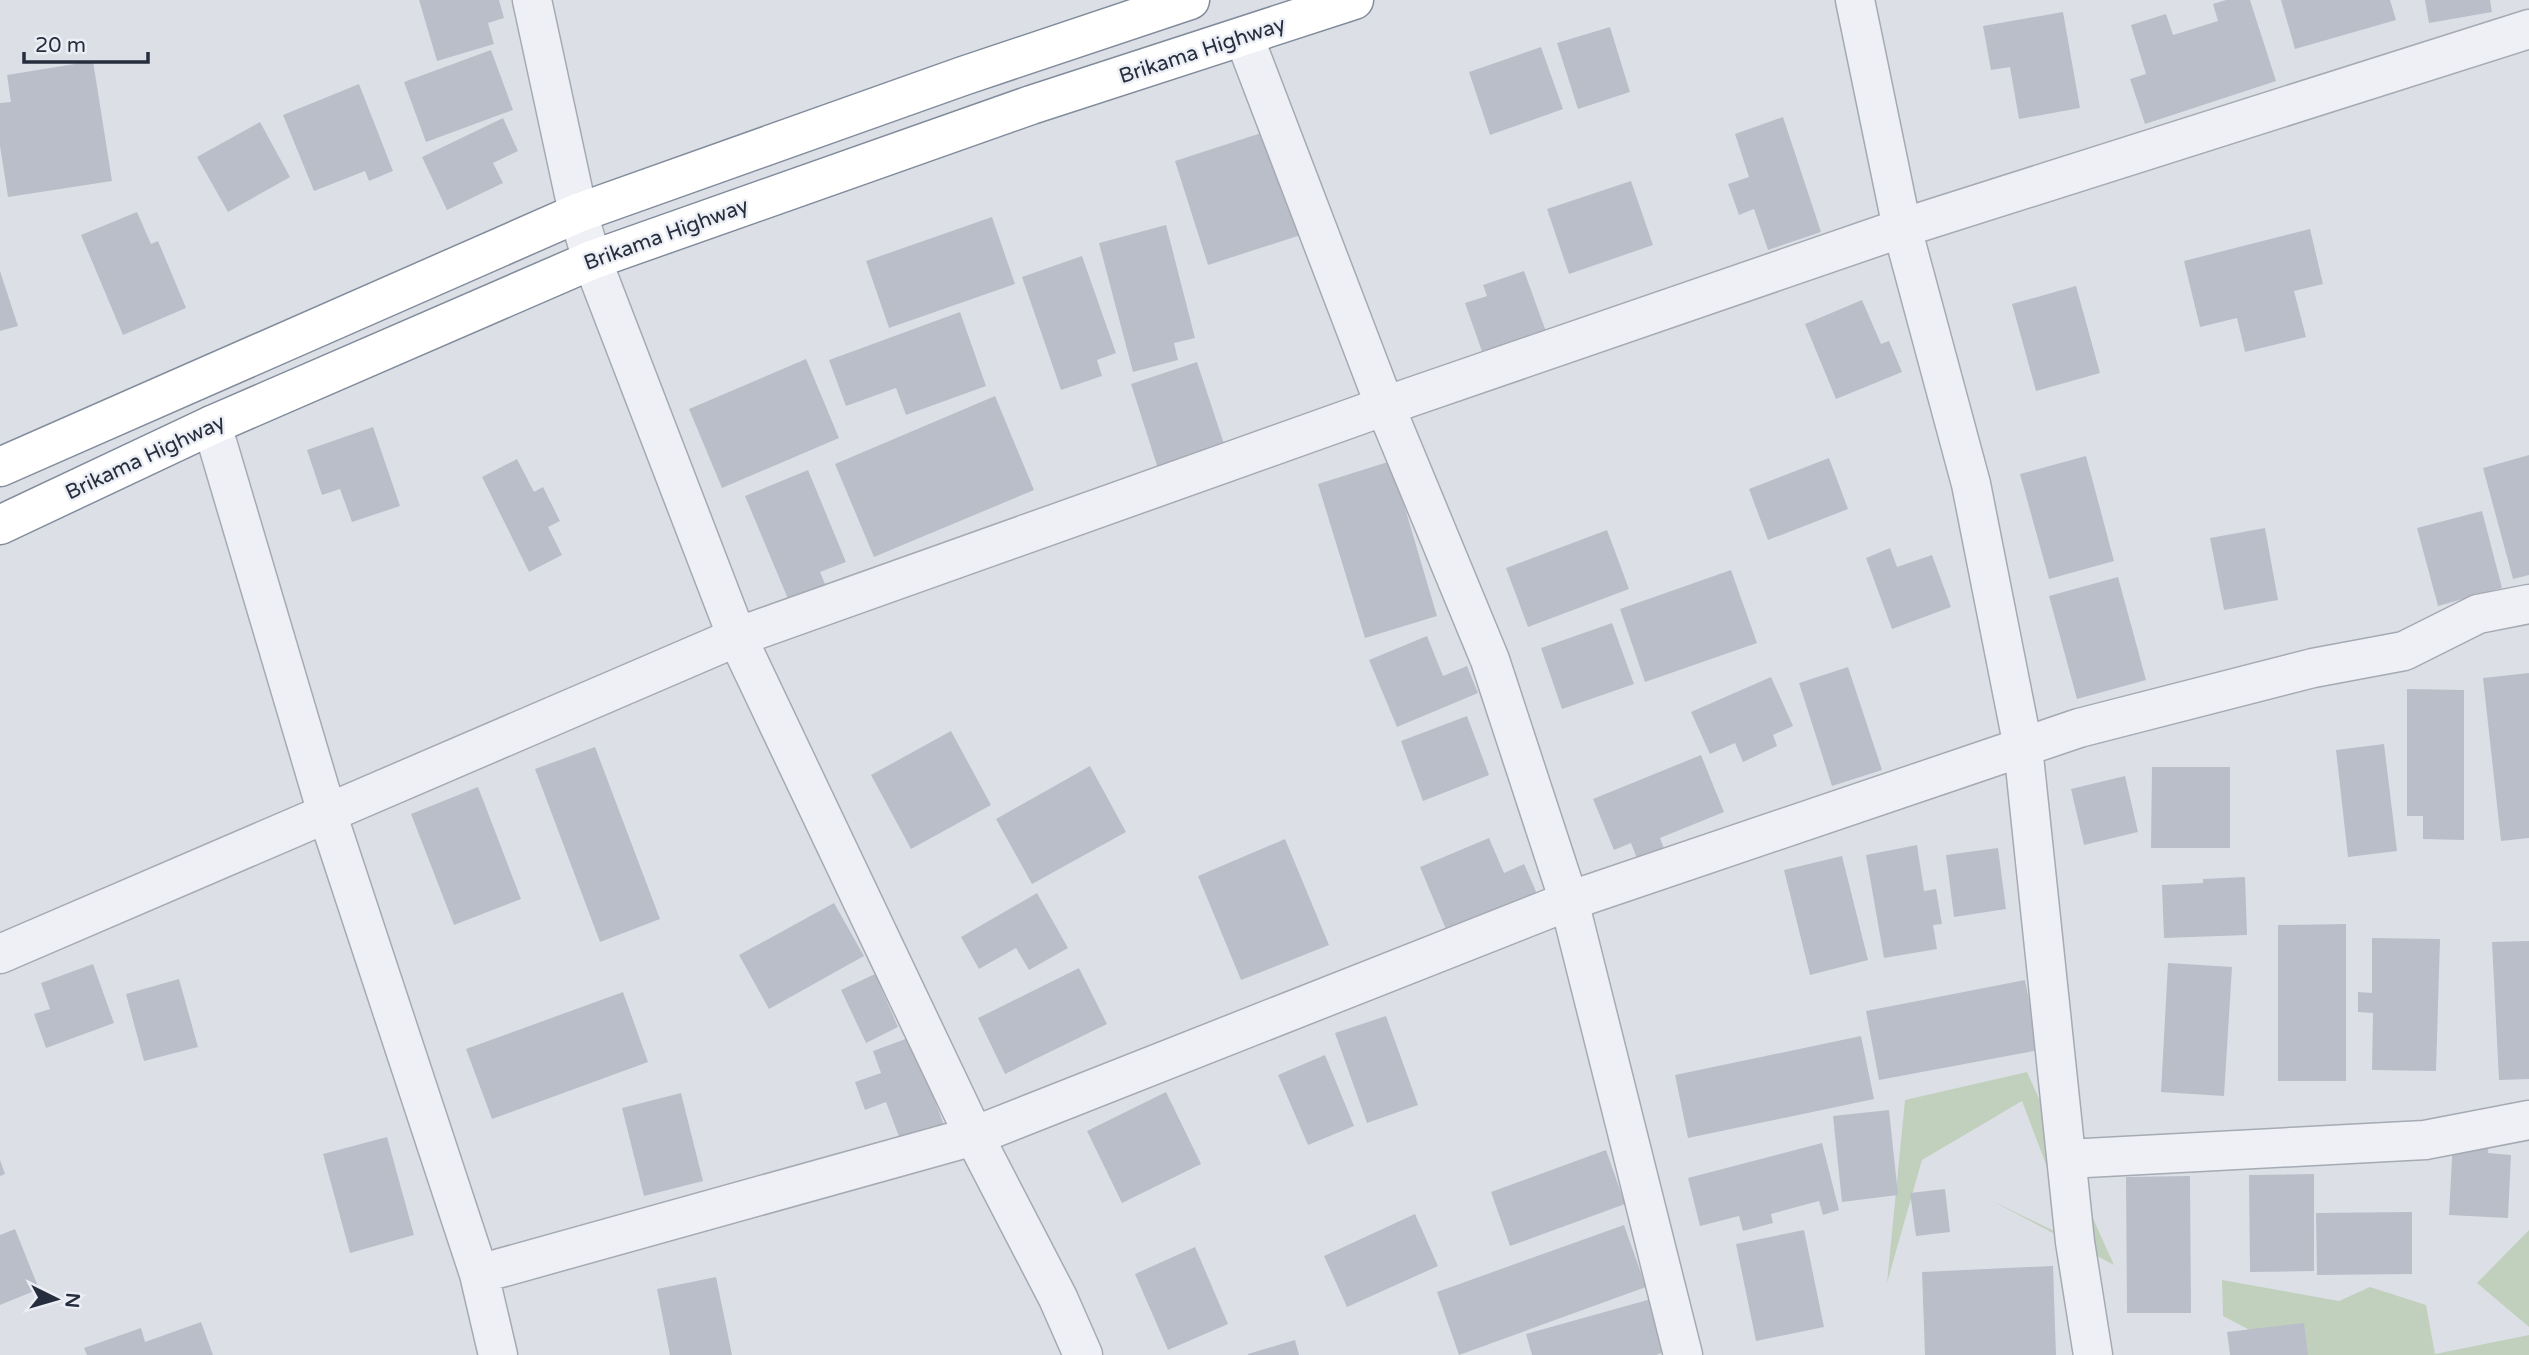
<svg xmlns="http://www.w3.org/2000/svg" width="2529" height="1355" font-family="'Varela Round',sans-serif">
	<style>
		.green { fill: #c1d0bd }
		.building { fill: #b9bec9 }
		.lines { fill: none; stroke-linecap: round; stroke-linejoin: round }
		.minor-casing { stroke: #a5aab3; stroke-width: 41 }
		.highway-casing { stroke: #838c9d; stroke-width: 41 }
		.minor { stroke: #eef0f5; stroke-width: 38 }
		.highway { stroke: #fff; stroke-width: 38 }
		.labels { text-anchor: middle; stroke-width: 5; stroke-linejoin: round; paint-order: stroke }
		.street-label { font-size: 21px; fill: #262d3d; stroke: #ebeef4 }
	</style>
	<rect width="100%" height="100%" fill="#dce0e6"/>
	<path class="green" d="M2027 1072 2114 1265 1988 1199 2075 1241 2022 1101 1922 1160 1887 1283 1905 1100Z
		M2529 1230V1327L2477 1283Z
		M2222 1280 2339 1301 2370 1287 2426 1305 2435 1354 2529 1335V1355H2297L2223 1316Z"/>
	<path class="building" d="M419 0H499L504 18 488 23 494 44 437 61Z
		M2226 0H2250L2276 81 2145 124 2130 79 2146 74 2131 25 2166 14 2173 35 2218 21 2213 4Z
		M2281 0H2390L2396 20 2295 49Z
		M2425 0H2490L2492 12 2429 23Z
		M2063 12 2080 108 2019 119 2010 67 1991 70 1983 26Z
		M1610 27 1630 92 1578 109 1557 43Z
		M1541 47 1563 109 1490 135 1469 72Z
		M491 50 513 110 426 142 404 82Z
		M93 61 112 181 8 197 0 146V103L11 102 7 75Z
		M359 84 393 171 369 181 365 171 314 191 283 115Z
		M1783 117 1821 232 1768 250 1754 209 1739 215 1728 184 1749 177 1735 134Z
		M503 118 518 151 493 163 503 183 447 210 422 157Z
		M260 122 290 177 228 212 197 157Z
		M1280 127 1313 231 1208 265 1175 161Z
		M1631 181 1653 245 1569 274 1547 209Z
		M137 212 151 244 158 241 186 308 123 335 81 235Z
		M992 217 1015 284 889 328 866 261Z
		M1166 225 1195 338 1174 343 1178 360 1133 372 1099 243Z
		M2310 229 2323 284 2294 291 2306 337 2245 352 2237 318 2200 327 2184 261Z
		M1082 256 1116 353 1097 360 1102 376 1061 390 1022 277Z
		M0 271 18 326 0 331Z
		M1524 271 1548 337 1485 360 1465 303 1487 296 1483 285Z
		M2076 286 2100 373 2036 391 2012 304Z
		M1862 300 1881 344 1889 341 1902 372 1836 399 1805 324Z
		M960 312 986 386 906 415 896 388 846 406 829 360Z
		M806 359 839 438 722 488 689 409Z
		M1197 362 1226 450 1159 472 1131 384Z
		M995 396 1034 490 874 557 835 464Z
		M373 427 400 506 352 522 340 489 322 495 307 450Z
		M2529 455V575L2513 579 2483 468Z
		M2086 456 2114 561 2049 579 2020 474Z
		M1829 458 1848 509 1768 540 1749 489Z
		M517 459 534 492 543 487 560 521 548 527 562 555 529 572 482 477Z
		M1391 461 1437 616 1365 638 1318 484Z
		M808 470 846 562 820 572 828 591 791 606 745 496Z
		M2482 511 2502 588 2438 606 2417 528Z
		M2265 528 2278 600 2224 610 2210 538Z
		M1607 530 1629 589 1528 627 1506 568Z
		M1890 548 1897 567 1932 555 1951 607 1892 629 1866 558Z
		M1731 570 1757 643 1645 682 1620 609Z
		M2118 577 2146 680 2077 699 2049 596Z
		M1612 623 1634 684 1562 709 1541 648Z
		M1427 636 1443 676 1467 666 1478 693 1397 727 1369 660Z
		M1848 667 1882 770 1832 786 1799 683Z
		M2529 673V838L2501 841 2483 678Z
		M1771 677 1793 726 1773 735 1777 746 1743 762 1735 743 1710 754 1691 712Z
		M2407 689 2464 690V840L2423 839V816H2407Z
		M1467 716 1489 775 1423 801 1401 741Z
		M951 731 991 805 911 849 871 775Z
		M2384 744 2397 851 2348 857 2336 750Z
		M595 747 660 919 600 942 535 769Z
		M1701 755 1724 812 1660 838 1665 851 1638 861 1631 843 1614 850 1593 799Z
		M1090 766 1126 832 1032 884 996 819Z
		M2152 767H2230V848H2151Z
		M2125 776 2138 832 2084 845 2071 789Z
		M478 787 521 899 454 925 411 814Z
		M1489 838 1504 873 1524 864 1538 896 1448 934 1420 867Z
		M1285 839 1329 945 1241 980 1198 876Z
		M1917 845 1924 891 1936 889 1942 924 1933 925 1937 949 1884 958 1866 855Z
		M1998 848 2006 909 1954 917 1946 855Z
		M1842 856 1868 960 1810 975 1784 870Z
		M2245 877 2247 935 2164 938 2162 885 2203 883V879Z
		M1037 893 1068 948 1029 970 1016 948 979 969 961 937Z
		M834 903 864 956 769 1009 739 955Z
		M2346 924V1081H2278V925Z
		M2372 938 2440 939 2436 1071 2372 1070 2373 1013 2358 1012V992L2372 993Z
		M2529 941V1079L2499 1080 2492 942Z
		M2168 963 2232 967 2224 1096 2161 1092Z
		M93 964 114 1023 46 1048 34 1014 50 1009 41 983Z
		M1079 968 1107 1024 1005 1074 978 1018Z
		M875 974 898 1027 866 1043 841 990Z
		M179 979 198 1047 144 1061 126 994Z
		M2025 980 2039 1050 1879 1080 1866 1011Z
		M623 992 648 1062 492 1119 466 1049Z
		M1386 1016 1418 1105 1367 1123 1335 1033Z
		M1861 1036 1874 1099 1688 1138 1675 1075Z
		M911 1037 947 1133 904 1150 886 1102 865 1110 855 1082 881 1073 873 1051Z
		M1325 1055 1354 1126 1308 1145 1278 1075Z
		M1166 1092 1201 1164 1122 1203 1087 1131Z
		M681 1093 703 1181 644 1196 622 1108Z
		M1889 1110 1898 1195 1842 1202 1833 1116Z
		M387 1137 414 1235 350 1253 323 1154Z
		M2453 1139 2489 1141 2488 1153 2511 1155 2508 1218 2449 1215Z
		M1822 1143 1839 1210 1823 1215 1819 1201 1771 1214 1773 1223 1743 1231 1739 1216 1700 1226 1688 1178Z
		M1606 1150 1625 1204 1510 1246 1491 1192Z
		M0 1160 5 1174 0 1176Z
		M2314 1174V1271L2250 1272 2249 1175Z
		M2190 1176 2191 1313H2127L2126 1177Z
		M1945 1189 1950 1232 1916 1236 1910 1193Z
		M2412 1212V1274L2317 1275 2316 1213Z
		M1415 1214 1438 1266 1347 1307 1324 1256Z
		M1624 1225 1646 1287 1459 1355 1437 1292Z
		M15 1229 39 1289 0 1305V1235Z
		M1804 1230 1824 1327 1756 1341 1736 1244Z
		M1195 1247 1228 1324 1168 1350 1135 1274Z
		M2053 1266 2056 1355H1925L1922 1272Z
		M716 1277 732 1355H670L657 1289Z
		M1651 1299 1665 1352 1656 1355H1532L1526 1334Z
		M201 1322 213 1355H87L84 1348 141 1328 145 1342Z
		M2304 1323 2308 1355H2230L2227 1332Z
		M1295 1340 1299 1355H1248V1354Z"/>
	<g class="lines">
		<g class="minor-casing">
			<path id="minor" d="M532 0 578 213 592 260 737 637 974 1136 1058 1298 1083 1355
				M1855 0 1902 228 1971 484 2023 747 2075 1242 2093 1355
				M1244 37 1385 406 1490 660 1569 901 1683 1355
				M212 425 327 813 479 1274 498 1355
				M0 954 737 637 1385 406 1902 228 2529 29
				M2067 1159 2425 1140 2529 1120
				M479 1274 974 1136 1569 901 2079 728 2313 668 2404 651 2478 614 2529 604"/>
		</g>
		<g class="highway-casing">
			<path id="highway" d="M0 467 578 213 963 76 1190 0
				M0 525 212 425 592 260 1031 105 1354 0"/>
		</g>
		<use href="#minor" class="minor"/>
		<use href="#highway" class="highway"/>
	</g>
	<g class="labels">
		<g class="street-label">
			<text transform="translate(1202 50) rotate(-18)" y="7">Brikama Highway</text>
			<text transform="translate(666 234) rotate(-20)" y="7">Brikama Highway</text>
			<text transform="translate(145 457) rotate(-25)" y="7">Brikama Highway</text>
		</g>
	</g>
	<g transform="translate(56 1299) rotate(95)" stroke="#ebeef4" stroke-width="5" paint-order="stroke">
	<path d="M0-5L12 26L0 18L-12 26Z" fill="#262d3d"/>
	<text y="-10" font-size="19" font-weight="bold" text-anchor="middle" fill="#262d3d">N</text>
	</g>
	<path d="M24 52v10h124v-10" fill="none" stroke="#262d3d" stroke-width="3.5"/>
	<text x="35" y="52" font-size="21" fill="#262d3d" stroke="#ebeef4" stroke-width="5" paint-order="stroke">20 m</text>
</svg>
